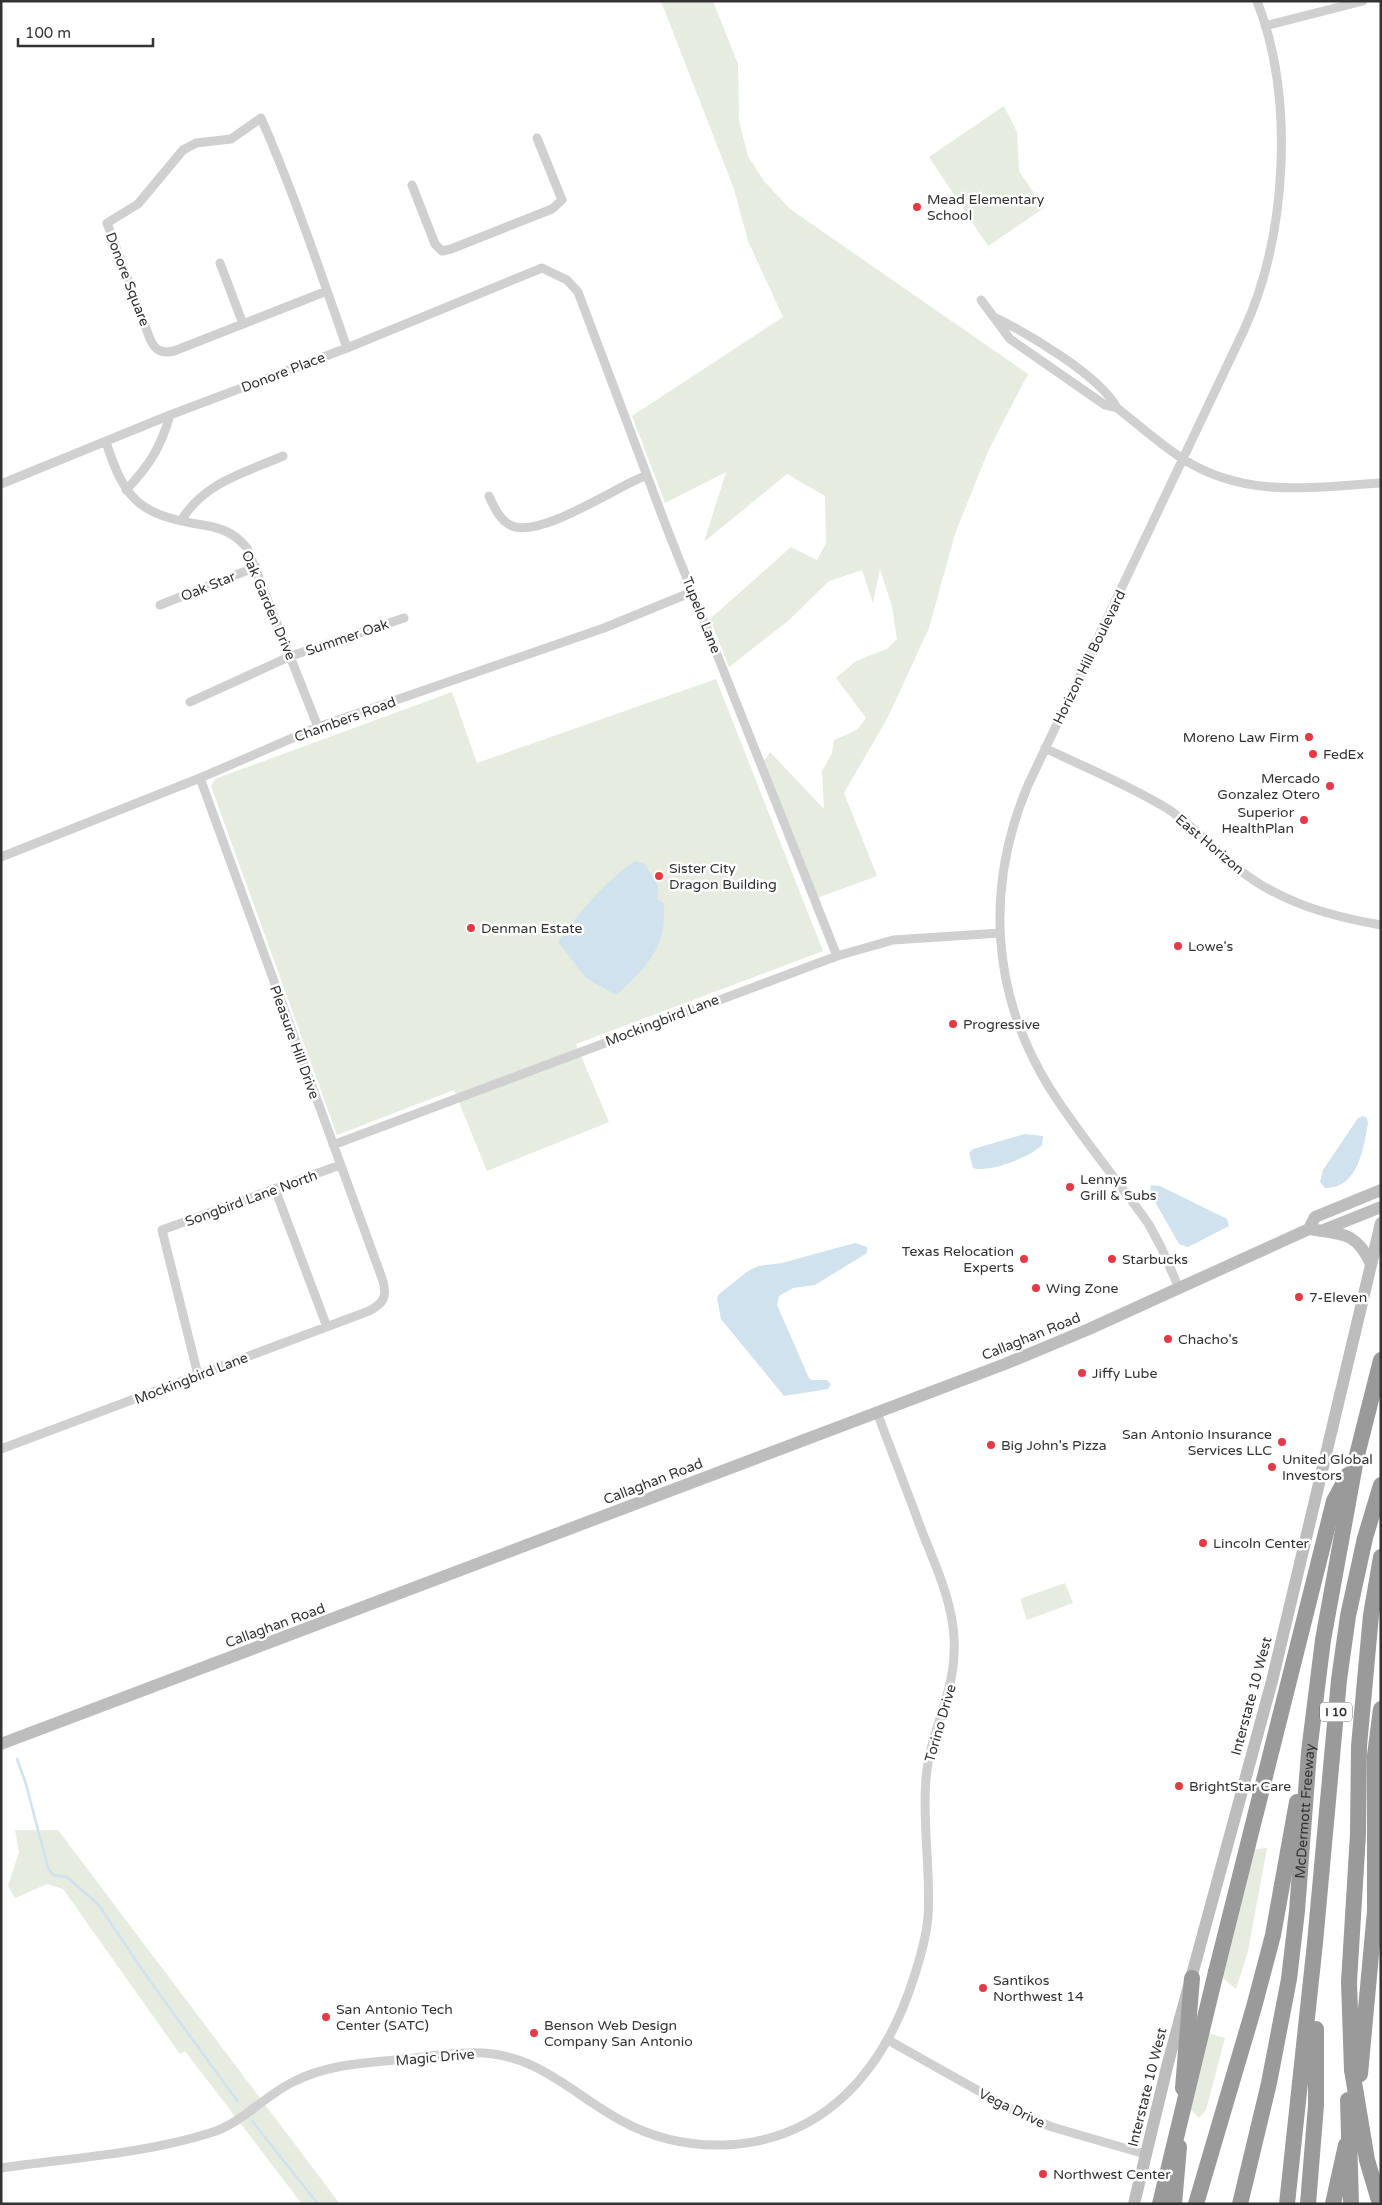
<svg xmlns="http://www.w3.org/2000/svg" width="1382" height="2205" font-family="'Varela Round',sans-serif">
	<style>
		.green { fill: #e6ecdf }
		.water { fill: #cfe2ee }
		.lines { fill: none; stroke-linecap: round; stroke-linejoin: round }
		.stream { stroke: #cfe2ee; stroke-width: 2.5 }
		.minor { stroke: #d0d0d0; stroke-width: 9 }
		.secondary { stroke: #bdbdbd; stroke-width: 12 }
		.motorway { stroke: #9a9a9a; stroke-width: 16 }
		.motorway-bridge { stroke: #9a9a9a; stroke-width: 16 }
		.poi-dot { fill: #e63946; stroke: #fff; stroke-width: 2 }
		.labels { text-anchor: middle; stroke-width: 5; stroke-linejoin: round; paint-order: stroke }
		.shield { fill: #fff; stroke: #707070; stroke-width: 1 }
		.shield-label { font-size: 12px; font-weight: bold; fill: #333 }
		.poi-label { font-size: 14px; fill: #333; stroke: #fff; text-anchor: start }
		.street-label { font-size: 14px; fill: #333; stroke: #fff }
	</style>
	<rect width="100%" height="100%" fill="#fff"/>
	<path class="green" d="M661 1H713L738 64 739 121 748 156 764 181 790 209 1028 374 989 449 955 534 929 628 888 717 844 793 877 876 817 898 764 761 770 752 824 809 822 771 832 753 834 740 857 730 866 718 836 678 856 661 887 649 897 639 892 606 880 569 873 603 862 570 829 581 788 621 729 667 710 619 791 547 817 560 826 543 825 496 787 474 704 542 726 472 665 503 632 416 783 317 748 241 734 189Z
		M1004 106 1017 132 1019 171 1044 208 988 246 929 157Z
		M716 679 823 951 576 1044 609 1122 487 1171 454 1090 337 1135 211 786 215 779 452 692 477 763Z
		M1065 1583 1073 1603 1027 1620 1020 1599Z
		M15 1830H58L340 2204H302L185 2051 180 2054 63 1889 47 1884 15 1898 8 1886 19 1852Z
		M1267 1848 1248 1951 1236 1989 1220 1976 1249 1850Z
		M1208 2033 1225 2038 1206 2110 1199 2118 1187 2106Z"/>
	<path class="water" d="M635 861 645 864 658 886 657 899 664 904C667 948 646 968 616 995L586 978 558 942C581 911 602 884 635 861Z
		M1363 1116 1367 1118 1368 1123C1364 1147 1358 1189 1325 1188L1320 1182 1323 1170 1358 1118Z
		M1025 1134 1043 1136 1042 1145C1030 1157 990 1173 973 1168L969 1153 973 1149Z
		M1151 1185 1160 1186 1227 1219 1229 1226 1188 1247 1179 1244 1150 1193Z
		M855 1243 867 1247V1253L815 1285 793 1288 779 1296 777 1305 809 1378 811 1380H827L831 1384 828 1389 784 1396 721 1319 717 1298 719 1294 748 1271 758 1266 782 1263Z"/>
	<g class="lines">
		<path class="stream" d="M17 1759 26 1784 48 1868 53 1875 67 1877 98 1904 150 1981 238 2102
			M252 2121 318 2204"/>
		<path class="minor" d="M1265 26 1363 1
			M412 185 435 244 442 251 451 249 552 209 562 200 537 138
			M220 263 243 324
			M327 291 174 351C161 354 155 350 150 339L107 223 138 204 183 150 196 143 231 139 261 118C294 193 320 271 347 348
			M981 300 1010 339 1105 405 1117 408C1139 425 1160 444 1183 459 1246 499 1312 487 1381 483
			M996 318C1029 334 1100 376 1117 408
			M106 442C124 498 138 514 197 524 218 527 233 531 247 548L318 727
			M1 484 170 415 347 348 542 268 567 280 578 292 666 526 837 956
			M126 490C149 466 161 447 170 415
			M489 496C494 507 500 521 512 526 542 538 617 486 647 475
			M181 521C203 483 244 473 283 456
			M160 605 256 567
			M190 702 291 656 404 618
			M1045 748C1086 768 1129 785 1168 809 1193 826 1214 849 1237 868 1279 902 1329 916 1381 925
			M1 857 200 778 318 727 604 628 692 592
			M333 1145 837 956 893 940 1000 933
			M275 1189 327 1327
			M1179 1288 1161 1247 1148 1223C1116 1178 1079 1135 1049 1087 991 993 985 887 1028 785L1244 330C1287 236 1295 98 1257 1
			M198 1375 162 1230 340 1165
			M1 1449 369 1311C384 1303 387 1297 383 1281L200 778
			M888 2040 1020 2114 1052 2127 1145 2154
			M1 2168C70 2158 143 2154 210 2133 241 2124 264 2096 293 2082 327 2064 366 2063 404 2059 425 2057 447 2053 469 2053 535 2050 570 2093 622 2121 653 2138 689 2146 724 2145 825 2141 884 2070 913 1980 920 1959 926 1939 928 1917 931 1871 922 1824 926 1778 931 1723 961 1687 953 1627 949 1595 935 1564 923 1534 908 1493 892 1453 877 1412"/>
		<path class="secondary" d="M1309 1229 1315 1217 1381 1190
			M1321 1231 1381 1207
			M1 1744 1005 1364 1089 1329 1309 1229C1341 1234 1356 1231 1371 1264
			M1134 2204 1168 2063 1272 1681 1381 1223"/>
		<g class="motorway">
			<path d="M1216 1972 1334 1501 1348 1475"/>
			<path d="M1352 2070 1349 1982 1358 1834 1359 1746 1371 1615 1381 1557"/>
			<path d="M1360 2074 1375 1911V1755L1381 1709"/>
			<path d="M1183 2088 1192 1978"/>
			<path d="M1174 2204 1179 2147"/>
			<path d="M1196 2204 1254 2007 1273 1935 1297 1802"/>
			<path id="s1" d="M1240 2204 1269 2083 1289 1979 1297 1911 1309 1752 1323 1640 1356 1459 1381 1360"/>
			<path d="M1287 2204 1315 1943 1339 1680 1348 1616 1365 1538 1381 1485"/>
			<path d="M1308 2204 1316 2105V2029"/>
			<path d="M1333 2204 1346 2145"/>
		</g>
		<path class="motorway-bridge" d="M1352 2070 1367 2160 1380 2204
			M1348 2100 1351 2204
			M1160 2204 1216 1972"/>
	</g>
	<g class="poi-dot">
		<circle cx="917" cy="207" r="5"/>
		<circle cx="1309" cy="737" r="5"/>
		<circle cx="1313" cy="754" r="5"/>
		<circle cx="1330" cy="786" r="5"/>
		<circle cx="1304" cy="820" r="5"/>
		<circle cx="659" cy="876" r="5"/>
		<circle cx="471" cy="928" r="5"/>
		<circle cx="1178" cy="946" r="5"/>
		<circle cx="953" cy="1024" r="5"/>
		<circle cx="1070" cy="1187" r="5"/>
		<circle cx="1024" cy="1259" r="5"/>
		<circle cx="1112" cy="1259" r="5"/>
		<circle cx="1036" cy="1288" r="5"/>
		<circle cx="1299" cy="1297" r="5"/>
		<circle cx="1168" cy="1339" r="5"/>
		<circle cx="1082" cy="1373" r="5"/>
		<circle cx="1282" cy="1442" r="5"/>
		<circle cx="991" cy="1445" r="5"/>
		<circle cx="1272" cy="1467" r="5"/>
		<circle cx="1203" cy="1543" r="5"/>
		<circle cx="1179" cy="1786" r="5"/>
		<circle cx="983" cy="1988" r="5"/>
		<circle cx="326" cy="2017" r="5"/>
		<circle cx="534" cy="2033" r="5"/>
		<circle cx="1043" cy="2174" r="5"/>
	</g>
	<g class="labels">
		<rect class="shield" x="1320" y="1702.5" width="32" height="19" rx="4"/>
		<g class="shield-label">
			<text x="1336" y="1716">I 10</text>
		</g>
		<g class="poi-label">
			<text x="927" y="204">Mead Elementary<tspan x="927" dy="16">School</tspan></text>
			<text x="1299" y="742" text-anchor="end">Moreno Law Firm</text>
			<text x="1323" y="759">FedEx</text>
			<text x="1320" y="783" text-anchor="end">Mercado<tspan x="1320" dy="16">Gonzalez Otero</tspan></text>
			<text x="1294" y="817" text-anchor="end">Superior<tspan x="1294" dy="16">HealthPlan</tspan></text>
			<text x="669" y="873">Sister City<tspan x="669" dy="16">Dragon Building</tspan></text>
			<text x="481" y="933">Denman Estate</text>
			<text x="1188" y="951">Lowe's</text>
			<text x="963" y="1029">Progressive</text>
			<text x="1080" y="1184">Lennys<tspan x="1080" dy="16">Grill &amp; Subs</tspan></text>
			<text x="1014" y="1256" text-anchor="end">Texas Relocation<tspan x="1014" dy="16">Experts</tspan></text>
			<text x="1122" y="1264">Starbucks</text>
			<text x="1046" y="1293">Wing Zone</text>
			<text x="1309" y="1302">7-Eleven</text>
			<text x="1178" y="1344">Chacho's</text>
			<text x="1092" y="1378">Jiffy Lube</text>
			<text x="1272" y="1439" text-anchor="end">San Antonio Insurance<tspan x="1272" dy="16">Services LLC</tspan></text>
			<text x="1001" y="1450">Big John's Pizza</text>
			<text x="1282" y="1464">United Global<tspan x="1282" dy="16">Investors</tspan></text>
			<text x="1213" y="1548">Lincoln Center</text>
			<text x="1189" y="1791">BrightStar Care</text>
			<text x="993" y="1985">Santikos<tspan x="993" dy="16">Northwest 14</tspan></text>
			<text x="336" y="2014">San Antonio Tech<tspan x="336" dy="16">Center (SATC)</tspan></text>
			<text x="544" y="2030">Benson Web Design<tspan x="544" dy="16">Company San Antonio</tspan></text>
			<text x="1053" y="2179">Northwest Center</text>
		</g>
		<g class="street-label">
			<text transform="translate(128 279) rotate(69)" y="5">Donore Square</text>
			<text transform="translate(283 372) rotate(-21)" y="5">Donore Place</text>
			<text transform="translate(208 586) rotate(-22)" y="5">Oak Star</text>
			<text transform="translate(269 605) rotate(67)" y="5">Oak Garden Drive</text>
			<text transform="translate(702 615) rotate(68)" y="5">Tupelo Lane</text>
			<text transform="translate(347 637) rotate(-19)" y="5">Summer Oak</text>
			<text transform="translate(1089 657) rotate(-64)" y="5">Horizon Hill Boulevard</text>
			<text transform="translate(345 719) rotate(-20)" y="5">Chambers Road</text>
			<text transform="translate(1210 844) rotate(40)" y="5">East Horizon</text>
			<text transform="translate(662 1020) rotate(-21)" y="5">Mockingbird Lane</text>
			<text transform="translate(295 1042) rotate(70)" y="5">Pleasure Hill Drive</text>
			<text transform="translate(251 1198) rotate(-20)" y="5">Songbird Lane North</text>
			<text transform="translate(1031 1336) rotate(-22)" y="5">Callaghan Road</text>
			<text transform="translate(191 1378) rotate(-21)" y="5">Mockingbird Lane</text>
			<text transform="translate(653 1481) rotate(-21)" y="5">Callaghan Road</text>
			<text transform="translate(275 1625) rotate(-20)" y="5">Callaghan Road</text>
			<text transform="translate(1251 1696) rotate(-75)" y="5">Interstate 10 West</text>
			<text transform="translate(940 1723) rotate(-74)" y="5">Torino Drive</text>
			<text dy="5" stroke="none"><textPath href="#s1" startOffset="399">McDermott Freeway</textPath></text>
			<text transform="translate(435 2057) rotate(-5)" y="5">Magic Drive</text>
			<text transform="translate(1147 2087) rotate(-76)" y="5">Interstate 10 West</text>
			<text transform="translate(1012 2108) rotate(26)" y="5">Vega Drive</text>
		</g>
	</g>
	<rect width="1382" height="2205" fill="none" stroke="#333333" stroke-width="5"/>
	<path d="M18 38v8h135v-8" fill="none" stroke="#333333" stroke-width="2.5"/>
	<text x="25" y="38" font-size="15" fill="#333333" stroke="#ffffff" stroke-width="4" paint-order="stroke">100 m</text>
</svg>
